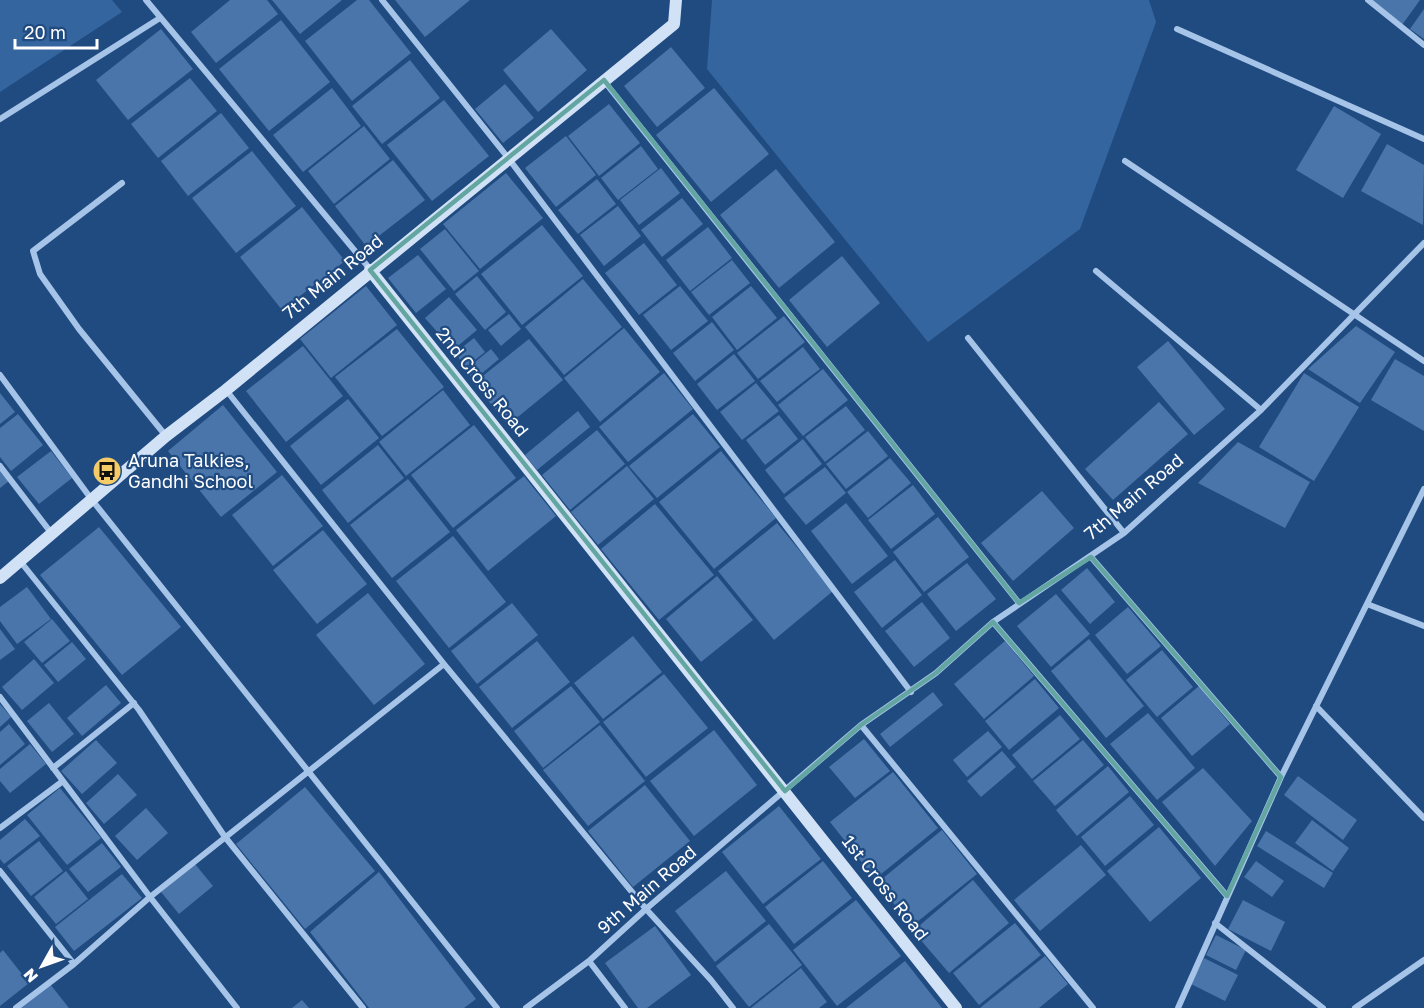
<svg xmlns="http://www.w3.org/2000/svg" width="1424" height="1008" font-family="'Golos Text',sans-serif">
	<style>
		.green { fill: #34659f }
		.building { fill: #4975aa }
		.lines { fill: none; stroke-linecap: round; stroke-linejoin: round }
		.street { stroke: #a6c4e8; stroke-width: 6 }
		.secondary { stroke: #d1e1f6; stroke-width: 12 }
		.marked { fill: none; stroke: #63a6a1; stroke-width: 4.5; stroke-linejoin: round }
		.labels { text-anchor: middle; stroke-width: 4.5; stroke-linejoin: round; paint-order: stroke }
		.street-label { font-size: 18px; fill: #fff; stroke: #204b81 }
		.poi-label { font-size: 18px; fill: #fff; stroke: #204b81; text-anchor: start }
	</style>
	<rect width="100%" height="100%" fill="#204b81"/>
	<path class="green" d="M0 0H112L122 12 0 92Z
		M712 0H1149L1156 22 1080 229 928 342 707 69Z"/>
	<path class="building" d="M230 0H267L278 14 216 63 191 32Z
		M272 0H342L300 34Z
		M357 0H369L411 53 352 101 305 41Z
		M395 0H470L425 37Z
		M1371 0H1420L1402 25Z
		M1424 9V39L1410 29Z
		M281 20 330 82 269 131 219 69Z
		M161 29 193 69 128 120 96 80Z
		M551 29 587 70 538 112 503 70Z
		M671 47 705 88 657 127 624 86Z
		M410 60 440 98 382 144 352 106Z
		M190 78 217 111 158 158 131 124Z
		M505 84 534 118 503 143 475 109Z
		M332 88 361 126 303 172 273 135Z
		M714 88 769 154 711 202 656 135Z
		M444 100 489 156 432 201 387 145Z
		M609 104 640 143 599 176 568 136Z
		M1334 106 1381 134 1343 198 1296 170Z
		M221 113 249 148 188 196 161 161Z
		M364 126 390 159 334 204 308 171Z
		M566 136 596 175 556 207 525 168Z
		M1387 144 1424 165 1423 225 1361 191Z
		M641 146 658 169 618 200 601 178Z
		M252 151 296 206 236 253 192 198Z
		M393 160 425 200 366 246 335 206Z
		M661 168 680 193 639 225 620 200Z
		M776 169 835 242 779 288 720 215Z
		M506 173 543 218 480 269 443 224Z
		M597 179 616 204 578 234 558 210Z
		M682 198 703 224 662 257 641 230Z
		M618 206 641 236 604 266 580 235Z
		M302 207 345 261 282 310 240 257Z
		M542 225 583 276 522 325 481 274Z
		M708 227 732 258 690 291 666 260Z
		M445 229 479 271 454 291 420 249Z
		M644 243 677 285 639 315 605 273Z
		M418 255 446 289 416 313 388 278Z
		M842 256 880 303 827 347 789 300Z
		M732 260 750 283 709 315 691 292Z
		M477 276 506 312 485 330 455 294Z
		M583 279 622 327 564 375 525 327Z
		M366 286 397 325 331 378 300 339Z
		M680 286 708 321 671 350 643 315Z
		M751 286 777 318 737 350 712 317Z
		M449 297 477 330 453 350 425 318Z
		M509 314 521 329 501 346 488 330Z
		M784 316 805 342 758 379 737 353Z
		M712 322 734 350 695 381 673 353Z
		M1356 326 1395 352 1360 403 1308 369Z
		M624 328 660 372 600 422 564 378Z
		M397 329 444 387 382 436 335 377Z
		M474 338 485 352 466 367 455 353Z
		M529 339 563 380 508 425 474 383Z
		M1168 341 1225 409 1194 435 1137 367Z
		M303 346 343 396 286 442 246 391Z
		M803 347 820 369 777 402 760 381Z
		M491 349 499 359 474 380 465 370Z
		M734 354 755 381 717 410 697 384Z
		M1395 359 1424 376V431L1371 400Z
		M823 369 848 400 803 436 778 405Z
		M664 373 693 409 628 462 599 427Z
		M1304 373 1359 407 1314 481 1259 447Z
		M756 383 779 411 742 440 720 412Z
		M443 390 470 425 406 476 379 442Z
		M0 393 15 412 0 424Z
		M348 399 379 438 321 485 290 446Z
		M1159 402 1188 434 1113 500 1085 469Z
		M223 405 277 472 221 517 168 451Z
		M846 406 865 430 825 462 805 437Z
		M578 411 590 427 537 470 525 455Z
		M18 414 43 445 11 471 0 457V428Z
		M693 414 720 447 657 498 629 466Z
		M779 415 798 439 765 465 746 440Z
		M474 425 516 478 453 528 411 475Z
		M597 430 625 464 570 510 542 475Z
		M868 431 888 456 846 489 826 464Z
		M803 439 822 464 784 494 765 470Z
		M1238 442 1310 482 1285 528 1198 483Z
		M378 445 404 478 348 523 322 490Z
		M51 451 72 478 39 504 17 477Z
		M721 451 776 518 714 569 659 502Z
		M890 458 911 483 868 518 847 492Z
		M627 466 654 499 598 545 571 512Z
		M825 467 846 493 806 525 784 498Z
		M0 470 9 481 0 488Z
		M282 475 323 526 273 566 232 515Z
		M524 476 556 516 488 571 456 530Z
		M408 479 450 532 392 578 350 525Z
		M913 485 935 514 891 549 868 520Z
		M1042 491 1074 528 1013 581 981 543Z
		M846 503 888 556 852 584 811 531Z
		M655 504 714 575 659 620 601 549Z
		M938 517 969 557 924 592 893 552Z
		M777 523 833 591 774 640 718 571Z
		M99 527 181 627 122 675 40 575Z
		M323 530 367 584 317 624 273 570Z
		M453 536 506 602 449 648 396 581Z
		M895 560 922 595 882 628 854 592Z
		M967 563 996 599 956 631 927 594Z
		M1087 568 1115 602 1090 624 1061 590Z
		M717 576 753 620 701 662 666 619Z
		M27 587 51 619 17 644 0 621V607Z
		M368 593 425 664 374 705 316 635Z
		M1056 594 1090 634 1051 667 1017 626Z
		M922 602 950 638 914 667 885 631Z
		M512 603 538 635 477 684 451 651Z
		M1128 607 1161 646 1127 674 1095 635Z
		M52 619 70 641 42 663 24 642Z
		M0 629 15 649 0 660Z
		M633 636 662 672 603 719 574 683Z
		M1089 639 1144 706 1106 738 1051 671Z
		M537 641 570 682 512 728 479 687Z
		M1005 641 1034 676 984 719 954 684Z
		M72 642 86 659 58 682 44 665Z
		M1162 650 1193 687 1157 717 1126 680Z
		M34 659 54 683 22 710 2 687Z
		M664 674 708 728 646 777 603 722Z
		M1035 679 1059 708 1009 750 985 721Z
		M106 685 121 703 82 736 67 718Z
		M571 686 600 722 543 768 514 731Z
		M1199 686 1230 724 1192 756 1161 718Z
		M933 692 943 705 890 747 880 734Z
		M49 703 74 734 52 752 27 721Z
		M0 704 11 717 0 727Z
		M1148 713 1195 768 1157 800 1110 744Z
		M1060 715 1080 739 1032 779 1012 755Z
		M9 724 25 744 0 765V732Z
		M600 725 645 781 588 826 543 770Z
		M714 730 757 785 694 836 650 781Z
		M988 731 1002 747 967 777 953 760Z
		M864 739 890 771 855 798 829 767Z
		M96 740 117 763 82 794 61 771Z
		M1083 740 1104 765 1055 806 1033 781Z
		M30 744 46 764 10 793 0 781V769Z
		M1002 751 1016 767 981 797 967 781Z
		M1108 766 1129 792 1077 836 1056 810Z
		M1203 768 1252 821 1215 866 1162 802Z
		M893 772 938 828 875 879 830 822Z
		M118 774 137 795 104 824 86 803Z
		M1298 776 1357 820 1343 840 1284 795Z
		M645 785 690 841 633 887 588 831Z
		M305 787 375 871 305 929 236 844Z
		M60 788 101 838 67 865 27 815Z
		M1130 796 1154 825 1105 866 1081 837Z
		M779 806 821 859 763 904 722 852Z
		M146 808 168 833 137 860 115 836Z
		M25 819 40 836 4 864 0 859V840Z
		M1312 820 1349 848 1333 871 1295 843Z
		M1159 827 1201 878 1150 922 1107 871Z
		M942 830 977 874 912 926 877 883Z
		M1266 831 1333 873 1324 888 1257 846Z
		M39 841 63 871 31 896 7 866Z
		M102 843 121 867 88 892 69 869Z
		M1081 845 1106 875 1040 931 1014 900Z
		M823 861 852 898 794 944 765 907Z
		M1256 861 1284 881 1272 897 1244 877Z
		M195 864 213 886 179 914 161 892Z
		M66 871 88 899 56 924 34 897Z
		M726 871 766 921 715 962 675 911Z
		M379 872 476 999 464 1008H369L310 932Z
		M122 874 142 898 74 951 55 927Z
		M973 880 1009 923 949 973 913 931Z
		M856 900 901 956 837 1006 793 950Z
		M1243 900 1285 922 1271 951 1228 929Z
		M1015 923 1041 955 979 1005 953 973Z
		M769 924 802 965 749 1007 716 966Z
		M655 926 691 975 647 1008H638L605 963Z
		M1216 935 1246 950 1236 970 1206 955Z
		M3 950 29 983 0 1006V953Z
		M1045 956 1068 984 1039 1008H980Z
		M1204 958 1238 975 1225 1001 1191 984Z
		M905 961 942 1008H846Z
		M801 968 827 1002 819 1008H751Z
		M50 984 69 1008H20Z
		M302 1000 309 1008H292Z"/>
	<g class="lines">
		<path class="street" d="M146 0 370 269
			M382 0 509 159 911 692
			M1368 0 1424 45
			M1177 29 1424 139
			M604 81 1019 603
			M0 119 160 18
			M1125 161 1424 361
			M122 183 33 251 40 274 79 329 166 436
			M1096 271 1261 410
			M968 338 1124 533
			M0 375 92 500 497 1008
			M226 390 444 664 646 909 711 980 733 1008
			M0 466 52 534
			M1091 557 1281 777
			M20 561 139 710 225 837 363 1008
			M1367 604 1424 626
			M993 622 1227 896
			M0 697 150 897 237 1008
			M1316 706 1424 818
			M861 725 1093 1008
			M53 768 134 703
			M0 828 63 781
			M0 871 74 964
			M1215 923 1323 1008
			M589 961 625 1008
			M16 1008 74 964 150 897 444 664
			M526 1008 589 961 646 909 861 725 936 673 993 622 1124 533 1261 410 1424 243
			M1178 1008 1281 777 1424 489
			M1355 1008 1424 960"/>
		<path class="secondary" d="M370 270 956 1008
			M0 578 166 436 226 390 674 24 676 0"/>
	</g>
	<path class="marked" d="M604 80 1019 603 1091 557 1281 777 1227 896 993 622 936 673 861 725 785 791 370 270Z"/>
	<defs>
		<g id="bus-disc" transform="scale(1.5)"><circle r="9.5" fill="#f5cb67" stroke="#204b81"/><path d="M-5-6H5V4H4V6H2V4H-2V6H-4V4H-5ZM-3.5-4V0h7V-4ZM-3.5 1.2v1.5H-2V1.2ZM2 1.2v1.5H3.5V1.2Z" fill="#111"/></g>
	</defs>
	<g fill-rule="evenodd">
		<use href="#bus-disc" x="107" y="471"/>
	</g>
	<g class="labels">
		<g class="street-label">
			<text transform="translate(333 277) rotate(-39)" y="6">7th Main Road</text>
			<text transform="translate(482 382) rotate(51)" y="6">2nd Cross Road</text>
			<text transform="translate(1134 497) rotate(-40)" y="6">7th Main Road</text>
			<text transform="translate(885 888) rotate(52)" y="6">1st Cross Road</text>
			<text transform="translate(647 890) rotate(-41)" y="6">9th Main Road</text>
		</g>
		<g class="poi-label">
			<text x="128" y="467">Aruna Talkies,<tspan x="128" dy="21">Gandhi School</tspan></text>
		</g>
	</g>
	<g transform="translate(42 966) rotate(230)" stroke="#204b81" stroke-width="4.5" paint-order="stroke">
	<path d="M0-4.5L10 22L0 15L-10 22Z" fill="#ffffff"/>
	<text y="-9" font-size="16" font-weight="bold" text-anchor="middle" fill="#ffffff">N</text>
	</g>
	<path d="M15 39v9h82v-9" fill="none" stroke="#ffffff" stroke-width="3"/>
	<text x="24" y="39" font-size="18" fill="#ffffff" stroke="#204b81" stroke-width="4.5" paint-order="stroke">20 m</text>
</svg>
